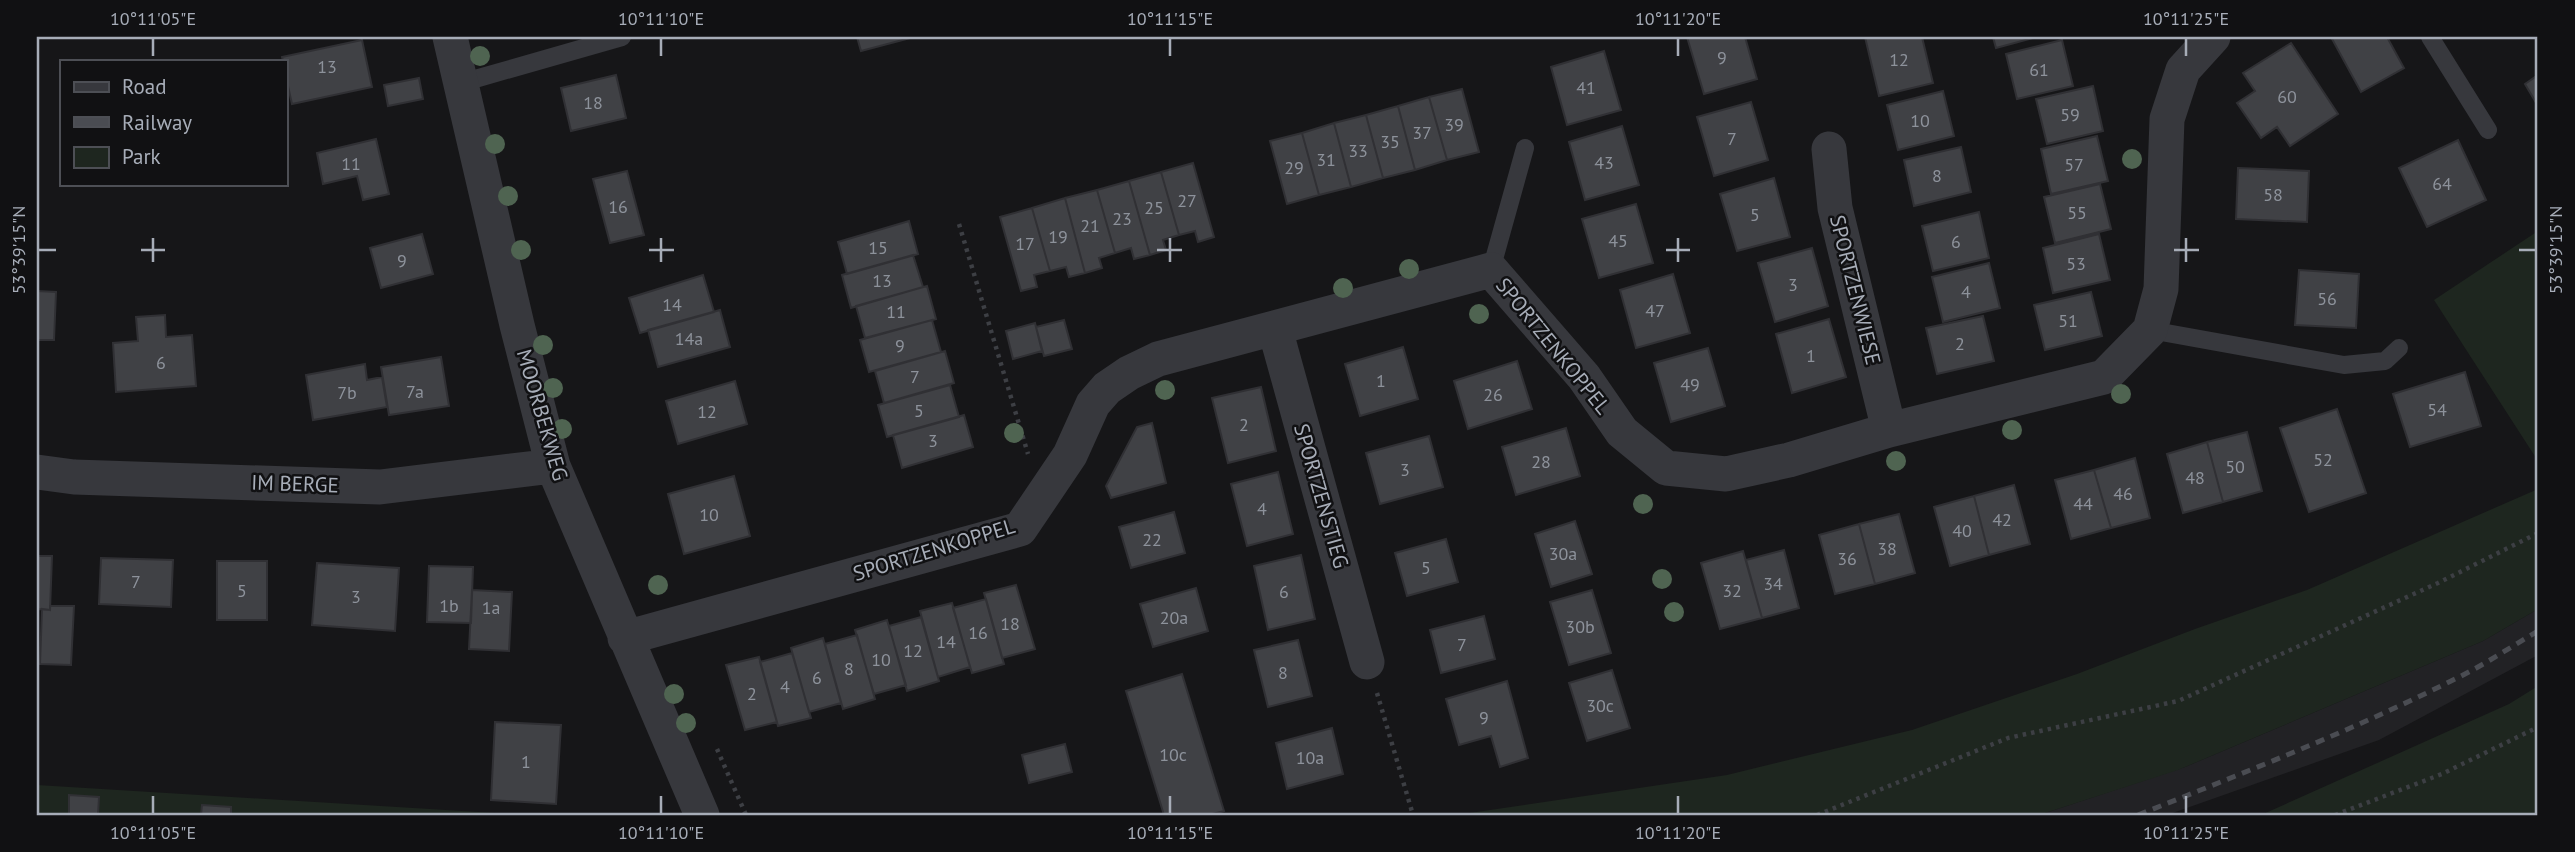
<svg xmlns="http://www.w3.org/2000/svg" width="2575" height="852" font-family="'PT Sans',sans-serif">
	<style>
		.built { fill: #222225 }
		.green { fill: #1e261f }
		.building { fill: #404145; stroke: #303034; stroke-width: 2 }
		.lines { fill: none; stroke-linecap: round; stroke-linejoin: round }
		.path { stroke: #3d3f44; stroke-width: 4.5; stroke-dasharray: 3.5 5; stroke-linecap: butt }
		.lane { stroke: #37383d; stroke-width: 18 }
		.street { stroke: #37383d; stroke-width: 35 }
		.rail { stroke: #4a4c52; stroke-width: 5; stroke-dasharray: 9 7; stroke-linecap: butt }
		.tree { fill: #4f6451 }
		.ticks { fill: none; stroke: #a7adb8; stroke-width: 2.5 }
		.labels { text-anchor: middle; stroke-width: 5; stroke-linejoin: round; paint-order: stroke }
		.number-label { font-size: 18px; fill: #8d929b }
		.street-label { font-size: 21px; fill: #a7adb8; stroke: #111113 }
		.neatline { fill: none; stroke: #a7adb8; stroke-width: 2.5 }
		.ticks-label { font-size: 18px; text-anchor: middle; fill: #a7adb8 }
	</style>
	<rect width="100%" height="100%" fill="#161618"/>
	<path class="built" d="M2538 609V655L2379 740 2167 815H2039L2185 767 2483 641Z"/>
	<path class="green" d="M2538 231V461L2434 300Z
		M2538 489V609L2483 641 2178 770 2039 815H1456L1727 775 1912 730 2077 674 2195 629 2307 590Z
		M2538 686V815H2261L2509 704Z
		M37 785 495 813 542 815H37Z"/>
	<path class="building" d="M857 37H914L861 51Z
		M1687 37H1745L1757 79 1704 94Z
		M1865 37H1922L1933 83 1879 96Z
		M1993 37H2037L1996 48Z
		M2331 37H2387L2404 68 2361 92Z
		M362 40 372 87 292 104 285 73V61H283L282 57Z
		M2062 40 2073 86 2017 99 2006 54Z
		M2291 43 2338 114 2290 146 2277 127 2261 138 2237 103 2255 91 2243 73Z
		M1604 51 1621 110 1567 125 1551 67Z
		M616 75 626 118 571 131 561 88Z
		M2538 75V106L2525 84Z
		M419 78 423 99 388 106 384 85Z
		M2093 86 2103 131 2047 144 2036 99Z
		M1462 89 1479 152 1447 160 1429 97Z
		M1943 91 1954 136 1898 150 1887 105Z
		M1429 97 1447 160 1415 170 1398 106Z
		M1751 102 1768 160 1714 176 1697 117Z
		M1398 106 1415 170 1383 178 1366 115Z
		M1366 115 1383 178 1351 187 1334 123Z
		M1334 123 1351 187 1319 195 1302 133Z
		M1622 126 1639 185 1585 200 1569 142Z
		M1302 133 1319 195 1287 204 1270 141Z
		M2097 136 2108 181 2051 194 2041 149Z
		M376 139 389 194 363 200 357 176 323 184 317 153Z
		M2458 140 2486 200 2427 227 2399 168Z
		M1961 147 1971 192 1914 206 1904 160Z
		M1193 163 1214 237 1198 242 1195 231 1179 235 1161 172Z
		M2238 168 2309 171 2307 222 2236 219Z
		M627 171 644 235 610 243 593 179Z
		M1161 172 1179 235 1163 240 1166 250 1150 255 1129 181Z
		M1774 178 1790 237 1737 251 1720 194Z
		M1129 181 1150 255 1134 259 1131 248 1115 253 1097 190Z
		M2100 184 2111 229 2055 243 2044 197Z
		M1097 190 1115 253 1099 258 1102 268 1085 273 1065 198Z
		M1065 198 1085 273 1069 277 1066 267 1050 271 1032 208Z
		M1636 204 1653 263 1599 278 1582 219Z
		M1032 208 1050 271 1034 275 1037 287 1021 291 1000 217Z
		M1979 212 1989 258 1933 271 1922 226Z
		M909 221 918 254 847 274 838 242Z
		M422 234 433 274 381 288 370 248Z
		M2099 234 2110 280 2053 293 2043 248Z
		M1812 248 1828 306 1775 322 1758 263Z
		M913 255 923 287 851 308 842 275Z
		M1989 263 2000 308 1943 322 1932 277Z
		M2299 270 2359 274 2356 328 2295 325Z
		M1673 274 1690 333 1636 348 1620 290Z
		M703 275 714 312 640 333 629 298Z
		M927 286 936 319 865 338 856 306Z
		M37 291 56 292 54 340H37Z
		M2091 292 2102 336 2045 350 2034 305Z
		M720 310 730 347 658 367 648 330Z
		M165 315 166 337 192 335 196 386 116 392 113 343 138 341 136 317Z
		M1983 316 1994 361 1937 374 1926 328Z
		M1829 319 1846 377 1792 393 1776 334Z
		M932 320 941 352 869 372 860 340Z
		M1064 320 1072 349 1044 356 1036 327Z
		M1035 323 1042 351 1013 359 1006 331Z
		M1403 347 1418 399 1360 416 1345 364Z
		M1708 348 1725 406 1671 422 1654 363Z
		M945 351 954 383 884 403 875 371Z
		M441 357 449 406 389 415 381 367Z
		M1517 361 1532 409 1468 429 1454 381Z
		M365 364 367 380 382 377 387 407 313 420 306 375Z
		M2465 372 2481 426 2410 447 2393 394Z
		M735 381 747 424 678 444 666 401Z
		M950 385 959 417 887 437 878 405Z
		M1261 387 1276 451 1228 463 1212 398Z
		M2337 409 2366 493 2309 512 2280 428Z
		M964 415 973 447 902 468 893 435Z
		M1152 423 1166 483 1111 498 1106 486 1137 427Z
		M1566 428 1580 476 1516 495 1502 447Z
		M2247 432 2262 491 2223 502 2207 442Z
		M1429 436 1443 487 1380 504 1366 453Z
		M2207 442 2223 502 2183 513 2167 454Z
		M2135 458 2150 518 2111 528 2094 470Z
		M2094 470 2111 528 2071 539 2055 480Z
		M1278 472 1293 534 1247 546 1231 484Z
		M734 476 750 536 684 554 668 494Z
		M2014 485 2030 544 1989 555 1974 496Z
		M1974 496 1989 555 1950 566 1934 507Z
		M1174 512 1185 553 1131 568 1119 527Z
		M1899 514 1915 573 1875 584 1859 524Z
		M1575 521 1592 574 1551 587 1535 534Z
		M1859 524 1875 584 1835 594 1819 535Z
		M1446 539 1458 582 1407 596 1395 553Z
		M1784 550 1799 608 1762 618 1746 560Z
		M1743 551 1762 618 1720 629 1701 563Z
		M1301 555 1315 619 1268 630 1254 566Z
		M37 556H52L50 610 37 609Z
		M101 558 173 560 171 607 99 604Z
		M217 561H267V620H217Z
		M317 563 399 568 395 631 312 625Z
		M429 566 473 567 471 623 427 622Z
		M1016 585 1035 649 1002 658 984 593Z
		M1196 588 1208 631 1153 647 1140 604Z
		M472 590 512 592 509 651 469 649Z
		M1592 590 1611 653 1569 665 1550 602Z
		M986 599 1004 664 972 673 953 608Z
		M952 603 970 667 938 677 920 611Z
		M50 606H74L71 665 40 664 42 609 50 610Z
		M1484 616 1495 659 1441 673 1430 630Z
		M921 617 939 681 907 691 889 626Z
		M887 620 906 685 874 694 855 630Z
		M857 635 875 699 843 709 825 644Z
		M823 638 841 703 809 712 791 648Z
		M1298 640 1312 696 1268 707 1254 650Z
		M792 653 811 718 778 726 760 662Z
		M759 657 777 722 745 730 726 665Z
		M1612 670 1630 728 1587 741 1569 683Z
		M1182 674 1224 811 1209 815H1164L1126 691Z
		M1507 681 1528 758 1500 767 1491 736 1459 745 1446 699Z
		M495 722 561 725 556 804 491 800Z
		M1332 728 1343 774 1287 789 1276 743Z
		M1065 744 1072 772 1029 783 1022 755Z
		M69 795 99 797 98 815H69Z
		M202 805 231 807V815H201Z"/>
	<g class="lines">
		<path class="path" d="M959 224 1028 454
			M1377 693 1413 815
			M717 749 746 815
			M1817 815 2008 738 2178 701 2438 583 2538 533
			M2335 815 2442 774 2538 727"/>
		<path class="lane" d="M2430 37 2488 130
			M461 83 622 37
			M1491 270 1525 148
			M2150 330 2344 365 2385 361 2399 348"/>
		<path class="street" d="M450 37 517 325 553 466 702 815
			M1829 149 1835 208 1889 430
			M1275 329 1367 662
			M37 472 74 477 380 487 553 466
			M625 638 1020 529 1070 455 1093 404 1107 388 1129 373 1158 359 1491 270 1584 377 1622 432 1666 468 1726 474 1789 460 1889 430 2104 377 2150 330 2161 289 2167 119 2183 70 2213 37"/>
		<path class="rail" d="M2138 815C2243 773 2349 732 2451 681 2481 667 2509 648 2538 631"/>
	</g>
	<g class="tree">
		<circle cx="480" cy="56" r="10"/>
		<circle cx="495" cy="144" r="10"/>
		<circle cx="2132" cy="159" r="10"/>
		<circle cx="508" cy="196" r="10"/>
		<circle cx="521" cy="250" r="10"/>
		<circle cx="1409" cy="269" r="10"/>
		<circle cx="1343" cy="288" r="10"/>
		<circle cx="1479" cy="314" r="10"/>
		<circle cx="543" cy="345" r="10"/>
		<circle cx="553" cy="388" r="10"/>
		<circle cx="1165" cy="390" r="10"/>
		<circle cx="2121" cy="394" r="10"/>
		<circle cx="562" cy="429" r="10"/>
		<circle cx="2012" cy="430" r="10"/>
		<circle cx="1014" cy="433" r="10"/>
		<circle cx="1896" cy="461" r="10"/>
		<circle cx="1643" cy="504" r="10"/>
		<circle cx="1662" cy="579" r="10"/>
		<circle cx="658" cy="585" r="10"/>
		<circle cx="1674" cy="612" r="10"/>
		<circle cx="674" cy="694" r="10"/>
		<circle cx="686" cy="723" r="10"/>
	</g>
	<path class="ticks" d="M153 38V56M661 38V56M1170 38V56M1678 38V56M2186 38V56M153 238V262M661 238V262M1170 238V262M1678 238V262M2186 238V262M38 250H56M141 250H165M649 250H674M1157 250H1182M1666 250H1690M2174 250H2199M2519 250H2536M153 796V814M661 796V814M1170 796V814M1678 796V814M2186 796V814"/>
	<g class="labels">
		<g class="number-label">
			<text x="1722" y="64">9</text>
			<text x="1899" y="66">12</text>
			<text x="327" y="73">13</text>
			<text x="2039" y="76">61</text>
			<text x="1586" y="94">41</text>
			<text x="2287" y="103">60</text>
			<text x="593" y="109">18</text>
			<text x="2070" y="121">59</text>
			<text x="1920" y="127">10</text>
			<text x="1454" y="131">39</text>
			<text x="1422" y="139">37</text>
			<text x="1732" y="145">7</text>
			<text x="1390" y="148">35</text>
			<text x="1358" y="157">33</text>
			<text x="1326" y="166">31</text>
			<text x="1604" y="169">43</text>
			<text x="351" y="170">11</text>
			<text x="2074" y="171">57</text>
			<text x="1294" y="174">29</text>
			<text x="1937" y="182">8</text>
			<text x="2442" y="190">64</text>
			<text x="2273" y="201">58</text>
			<text x="1187" y="207">27</text>
			<text x="618" y="213">16</text>
			<text x="1154" y="214">25</text>
			<text x="2077" y="219">55</text>
			<text x="1755" y="221">5</text>
			<text x="1122" y="225">23</text>
			<text x="1090" y="232">21</text>
			<text x="1058" y="243">19</text>
			<text x="1618" y="247">45</text>
			<text x="1956" y="248">6</text>
			<text x="1025" y="250">17</text>
			<text x="878" y="254">15</text>
			<text x="402" y="267">9</text>
			<text x="2076" y="270">53</text>
			<text x="882" y="287">13</text>
			<text x="1793" y="291">3</text>
			<text x="1966" y="298">4</text>
			<text x="2327" y="305">56</text>
			<text x="672" y="311">14</text>
			<text x="1655" y="317">47</text>
			<text x="896" y="318">11</text>
			<text x="2068" y="327">51</text>
			<text x="689" y="345">14a</text>
			<text x="1960" y="350">2</text>
			<text x="900" y="352">9</text>
			<text x="1811" y="362">1</text>
			<text x="161" y="369">6</text>
			<text x="915" y="383">7</text>
			<text x="1381" y="387">1</text>
			<text x="1690" y="391">49</text>
			<text x="415" y="398">7a</text>
			<text x="347" y="399">7b</text>
			<text x="1493" y="401">26</text>
			<text x="2437" y="416">54</text>
			<text x="919" y="417">5</text>
			<text x="707" y="418">12</text>
			<text x="1244" y="431">2</text>
			<text x="933" y="447">3</text>
			<text x="2323" y="466">52</text>
			<text x="1541" y="468">28</text>
			<text x="2235" y="473">50</text>
			<text x="1405" y="476">3</text>
			<text x="2195" y="484">48</text>
			<text x="2123" y="500">46</text>
			<text x="2083" y="510">44</text>
			<text x="1262" y="515">4</text>
			<text x="709" y="521">10</text>
			<text x="2002" y="526">42</text>
			<text x="1962" y="537">40</text>
			<text x="1152" y="546">22</text>
			<text x="1887" y="555">38</text>
			<text x="1563" y="560">30a</text>
			<text x="1847" y="565">36</text>
			<text x="1426" y="574">5</text>
			<text x="136" y="588">7</text>
			<text x="1773" y="590">34</text>
			<text x="242" y="597">5</text>
			<text x="1732" y="597">32</text>
			<text x="1284" y="598">6</text>
			<text x="356" y="603">3</text>
			<text x="449" y="612">1b</text>
			<text x="491" y="614">1a</text>
			<text x="1174" y="624">20a</text>
			<text x="1010" y="630">18</text>
			<text x="1580" y="633">30b</text>
			<text x="978" y="639">16</text>
			<text x="946" y="648">14</text>
			<text x="1462" y="651">7</text>
			<text x="913" y="657">12</text>
			<text x="881" y="666">10</text>
			<text x="849" y="675">8</text>
			<text x="1283" y="679">8</text>
			<text x="817" y="684">6</text>
			<text x="785" y="693">4</text>
			<text x="752" y="700">2</text>
			<text x="1600" y="712">30c</text>
			<text x="1484" y="724">9</text>
			<text x="1173" y="761">10c</text>
			<text x="1310" y="764">10a</text>
			<text x="526" y="768">1</text>
		</g>
		<g class="street-label">
			<text transform="translate(1855 290) rotate(76)" y="7">SPORTZENWIESE</text>
			<text transform="translate(1553 346) rotate(51)" y="7">SPORTZENKOPPEL</text>
			<text transform="translate(542 415) rotate(74)" y="7">MOORBEKWEG</text>
			<text transform="translate(295 484) rotate(2)" y="7">IM BERGE</text>
			<text transform="translate(1321 496) rotate(74)" y="7">SPORTZENSTIEG</text>
			<text transform="translate(934 550) rotate(-17)" y="7">SPORTZENKOPPEL</text>
		</g>
	</g>
	<rect width="2575" height="852" fill="none" stroke="#111113" stroke-width="77"/>
	<rect x="60" y="60" width="228" height="126" fill="#111113" stroke="#4d4f55" stroke-width="2"/>
	<rect x="74" y="82" width="35" height="10" fill="#37383d" stroke="#4d4f55" stroke-width="2"/>
	<text x="122" y="94" font-size="21" fill="#a7adb8">Road</text>
	<rect x="74" y="117" width="35" height="10" fill="#4a4c52" stroke="#4d4f55" stroke-width="2"/>
	<text x="122" y="130" font-size="21" fill="#a7adb8">Railway</text>
	<rect x="74" y="147" width="35" height="21" fill="#1e261f" stroke="#4d4f55" stroke-width="2"/>
	<text x="122" y="164" font-size="21" fill="#a7adb8">Park</text>
	<rect x="38" y="38" width="2498" height="776" class="neatline"/>
	<g class="ticks-label">
		<text x="153" y="25">10°11'05"E</text>
		<text x="661" y="25">10°11'10"E</text>
		<text x="1170" y="25">10°11'15"E</text>
		<text x="1678" y="25">10°11'20"E</text>
		<text x="2186" y="25">10°11'25"E</text>
		<text transform="translate(19 250) rotate(-90)" y="6">53°39'15"N</text>
		<text transform="translate(2556 250) rotate(-90)" y="6">53°39'15"N</text>
		<text x="153" y="839">10°11'05"E</text>
		<text x="661" y="839">10°11'10"E</text>
		<text x="1170" y="839">10°11'15"E</text>
		<text x="1678" y="839">10°11'20"E</text>
		<text x="2186" y="839">10°11'25"E</text>
	</g>
</svg>
